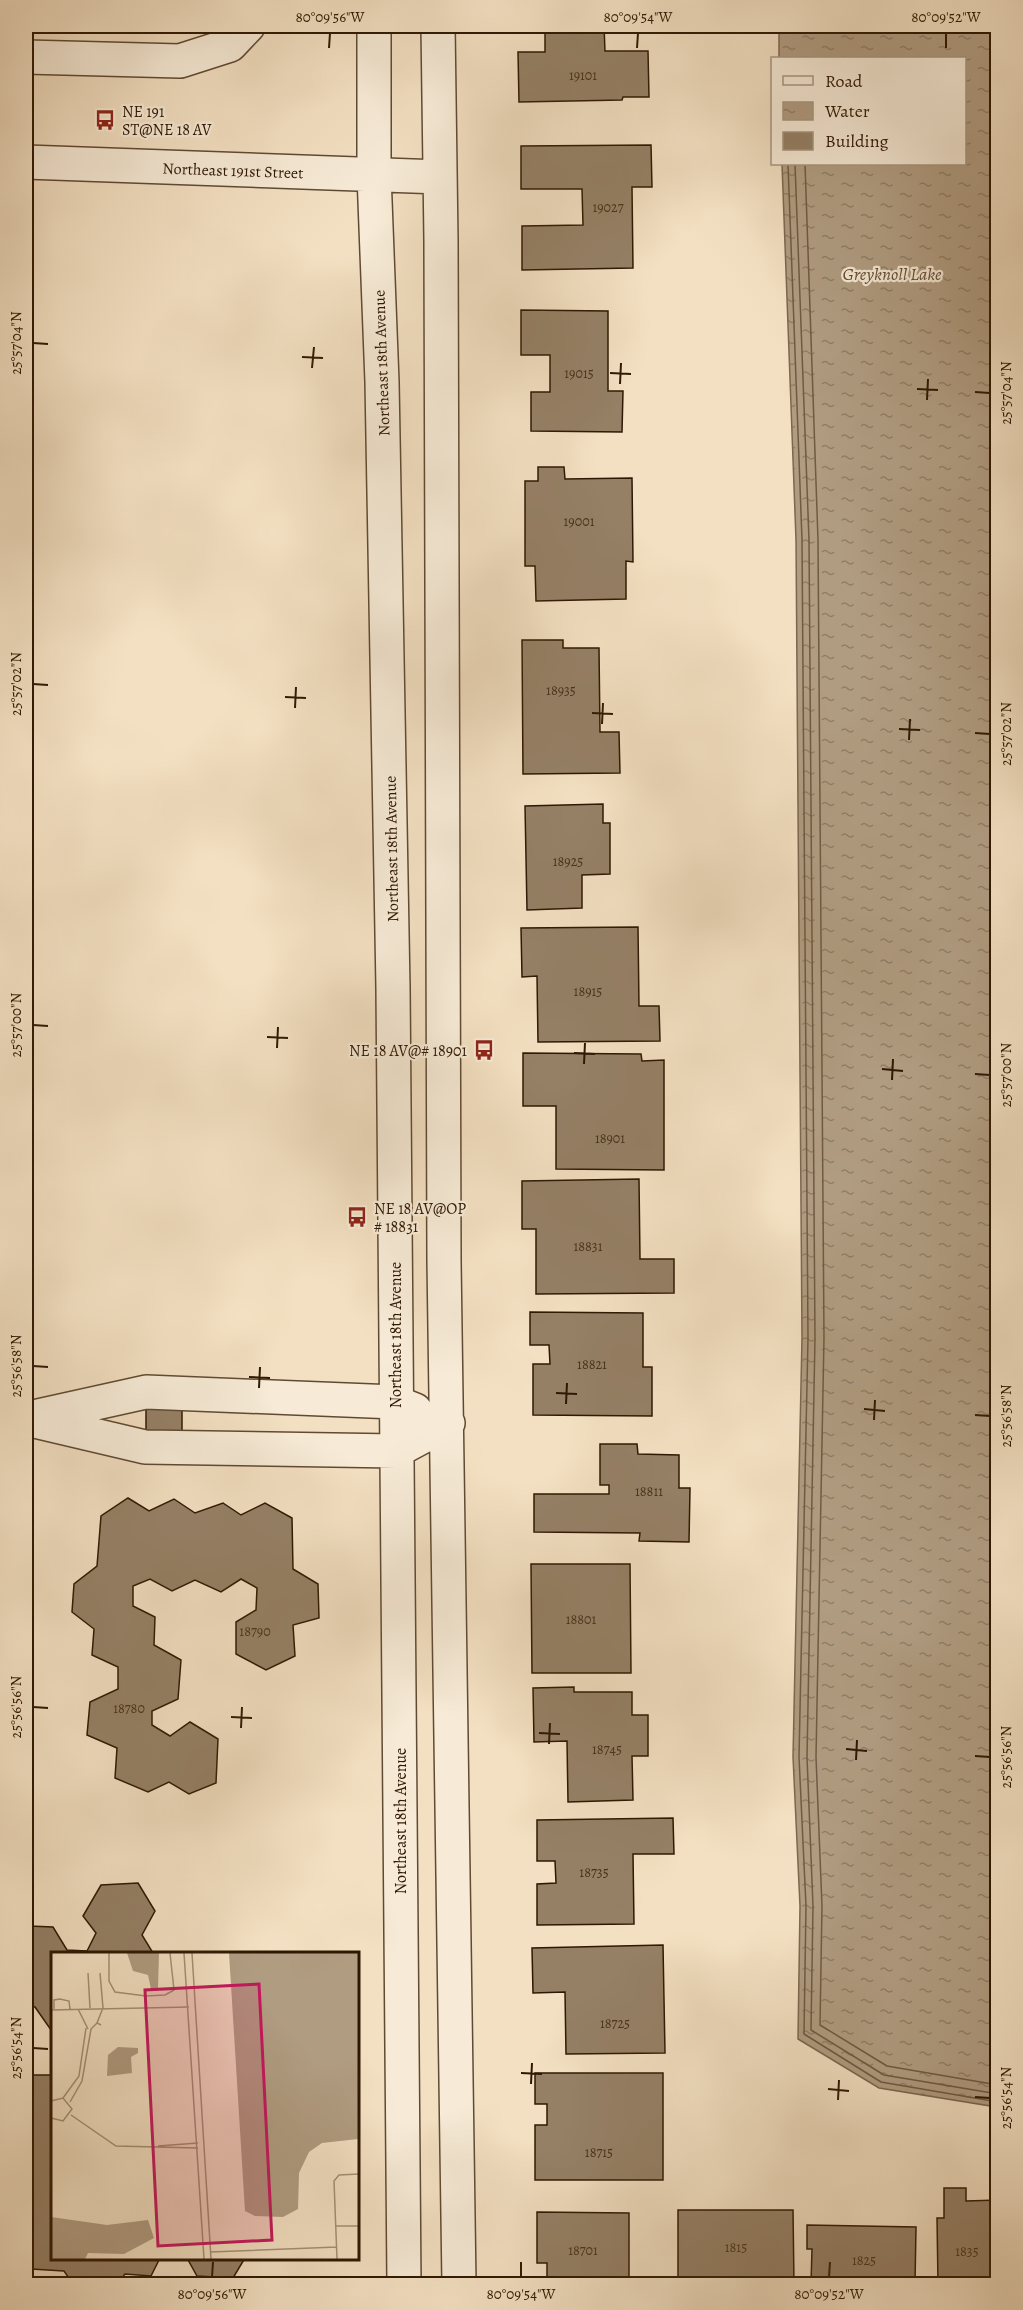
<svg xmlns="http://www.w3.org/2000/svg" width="1023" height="2310" font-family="Alegreya,serif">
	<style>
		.water { fill: url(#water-ripples); stroke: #7c674f; stroke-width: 1.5 }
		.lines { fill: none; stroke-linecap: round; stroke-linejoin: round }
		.shore { stroke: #705a42; stroke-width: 1.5 }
		.building { fill: #958066; stroke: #2f1803; stroke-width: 1.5 }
		.minor-casing { stroke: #604a33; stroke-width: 36 }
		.minor { stroke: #f7ebd7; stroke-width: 33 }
		.ticks { fill: none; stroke: #2f1803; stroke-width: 2 }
		.labels { text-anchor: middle; stroke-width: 4.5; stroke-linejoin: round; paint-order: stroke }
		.number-label { font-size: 14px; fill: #48321c }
		.poi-label { font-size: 16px; fill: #2f1803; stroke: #f7ebd7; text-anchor: start }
		.street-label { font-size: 16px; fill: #2f1803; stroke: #f7ebd7 }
		.water-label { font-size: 18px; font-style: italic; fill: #634d35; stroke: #f7ebd7 }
		.inset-road { fill: none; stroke: #a59076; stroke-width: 1.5 }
		.view { fill: #c2185b; fill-opacity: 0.15; stroke: #c2185b; stroke-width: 3 }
		.inset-edge { fill: none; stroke: #2f1803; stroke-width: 3 }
		.neatline { fill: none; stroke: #2f1803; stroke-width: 2 }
		.ticks-label { font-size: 15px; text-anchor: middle; fill: #2f1803 }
	</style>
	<defs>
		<pattern id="water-ripples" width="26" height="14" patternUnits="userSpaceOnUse" patternTransform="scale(1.5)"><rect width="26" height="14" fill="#b09c81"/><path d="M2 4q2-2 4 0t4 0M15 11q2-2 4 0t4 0" fill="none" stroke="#907e67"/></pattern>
	</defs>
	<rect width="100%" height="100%" fill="#f3e0c2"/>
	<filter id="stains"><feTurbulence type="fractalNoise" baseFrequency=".00333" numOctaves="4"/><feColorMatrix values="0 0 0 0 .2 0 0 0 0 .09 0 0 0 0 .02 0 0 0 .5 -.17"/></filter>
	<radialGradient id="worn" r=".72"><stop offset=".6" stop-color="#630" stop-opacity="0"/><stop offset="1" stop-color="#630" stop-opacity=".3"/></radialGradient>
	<path class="water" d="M779 26H997V2107L879 2088 798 2039 800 1906 793 1757 802 1338 796 540 782 164H964V58H779Z"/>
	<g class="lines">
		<path class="shore" d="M788 164 802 540 808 1338 799 1757 806 1906 804 2034 881 2082 998 2102
			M795 164 809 540 815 1338 807 1757 813 1906 811 2030 884 2075 998 2094
			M805 164 818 540 824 1338 816 1757 822 1906 820 2025 887 2066 998 2085"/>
	</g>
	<path class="building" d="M545 26H604L605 51H648L649 97H623L622 100 519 102 518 52H545Z
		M651 145 652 187H632L633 268 522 270V226L583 225 582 189H521V146Z
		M521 310 608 311V391H623L622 432 531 431V392H550V355H521Z
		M538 467H564L565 479 632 478 633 562 626 561V599L536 601 535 566H525V481H538Z
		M522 640H563V648H599L600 732H619L620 773 523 774Z
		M603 804V823H610V874L582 875V908L527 910 525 806Z
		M638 927 639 1006H659L660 1041 538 1042 537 976 522 977 521 928Z
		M523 1053 641 1054 642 1061 664 1060V1170L556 1169V1106H523Z
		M639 1179 640 1259H674V1293L536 1294V1229H522V1181Z
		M530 1312 643 1313V1367H652V1416L533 1415V1364H550L549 1345H530Z
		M146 1408 182 1410V1434L146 1433Z
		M600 1444H637L638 1454 679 1455V1488H690L689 1542 639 1541 640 1533 534 1532V1494H609V1485H600Z
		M128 1498 149 1511 174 1499 195 1513 223 1503 241 1515 265 1503 292 1518 293 1569 318 1584 319 1618 293 1625 295 1656 266 1670 236 1654V1622L256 1610 257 1588 241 1579 221 1592 195 1580 172 1591 150 1579 133 1586V1606L155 1617 154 1645 181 1660 178 1699 152 1711V1725L170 1736 190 1722 218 1739 216 1783 189 1794 169 1782 148 1792 115 1778 117 1748 87 1735 90 1702 118 1689V1667L92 1655 94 1629 72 1612 74 1584 97 1566 101 1516Z
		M531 1564H630L631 1673H532Z
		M574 1687V1692H632V1715H648V1756H632L633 1800 568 1802 567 1741 534 1742 533 1688Z
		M673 1818 674 1854H633L634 1924 537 1925V1884L556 1883 555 1861H537V1820Z
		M26 1826 33 1843 26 1856Z
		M138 1883 155 1911 142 1935 153 1953H52L51 2030 35 2007 26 2006V1920L29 1926 53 1927 67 1950 87 1951 96 1933 83 1916 101 1885Z
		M663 1945 665 2053 566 2054 565 1992 533 1993 532 1948Z
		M535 2073H663V2180H535V2125H547V2104H535Z
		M31 2075H52V2258H160L151 2276 125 2274 117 2284H73L64 2271 31 2269 26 2259V2227L30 2220 26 2213V2184L31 2174 26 2164V2138L31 2130 26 2120V2087Z
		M944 2188H966V2201L998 2200V2284H938L937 2218H944Z
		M678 2210H793L794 2284H678Z
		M537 2212 629 2213V2284H547V2263H537Z
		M807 2225 916 2227 915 2284H811L812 2249H807Z
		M187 2258H245L233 2278 197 2276Z"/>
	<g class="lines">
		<g class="minor-casing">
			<path id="minor" d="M374 26V175L382 382 393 988 404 2284
				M438 26 441 241 444 1261 459 2284
				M26 57 180 61 230 45 248 26
				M26 162 440 177
				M33 1417 146 1392 395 1402 415 1410
				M26 1419 145 1447 396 1451 448 1423"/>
		</g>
		<use href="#minor" class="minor"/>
	</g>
	<path class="ticks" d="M329 48 330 33M637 48 638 33M946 48V33M33 343 48 344M302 357 323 358M312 368 314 347M610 373 631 374M620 384 621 363M917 389 938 390M975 392 990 393M927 400 928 379M33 684 48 685M285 697 306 698M295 708 296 687M592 713 613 714M602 724 603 703M899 729 920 730M975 733 990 734M909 740 910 719M33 1025 48 1026M267 1037 288 1038M277 1048 278 1027M574 1053 595 1054M584 1064 585 1043M882 1069 903 1071M975 1074 990 1075M892 1080 893 1059M33 1366 48 1367M249 1377 270 1378M259 1388 260 1367M556 1393 577 1394M566 1404 567 1383M864 1409 885 1411M975 1415 990 1416M874 1420 875 1400M33 1707 48 1708M231 1717 252 1718M241 1728 242 1707M539 1733 560 1734M549 1744 550 1723M846 1749 867 1751M975 1756 990 1757M856 1760 857 1740M33 2048 48 2049M521 2073 542 2074M531 2084 532 2063M828 2089 849 2091M975 2097 990 2098M838 2100 839 2080M212 2277 213 2262M521 2277V2262M829 2277 830 2262"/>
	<defs>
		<g id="bus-bare" transform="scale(1.62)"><path d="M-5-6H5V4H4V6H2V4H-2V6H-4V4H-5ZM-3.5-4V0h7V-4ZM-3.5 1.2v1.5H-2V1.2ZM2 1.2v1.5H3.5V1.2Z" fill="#8f2418" stroke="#f7ebd7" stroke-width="2.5" paint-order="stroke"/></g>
	</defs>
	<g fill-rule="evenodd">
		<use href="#bus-bare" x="105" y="120"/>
		<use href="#bus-bare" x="484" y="1050"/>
		<use href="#bus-bare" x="357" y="1217"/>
	</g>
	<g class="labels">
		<g class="number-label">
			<text x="583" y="80">19101</text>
			<text x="608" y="212">19027</text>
			<text x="579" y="378">19015</text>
			<text x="579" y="526">19001</text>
			<text x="561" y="695">18935</text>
			<text x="568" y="866">18925</text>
			<text x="588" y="996">18915</text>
			<text x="610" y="1143">18901</text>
			<text x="588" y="1251">18831</text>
			<text x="592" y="1369">18821</text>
			<text x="649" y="1496">18811</text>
			<text x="581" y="1624">18801</text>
			<text x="255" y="1636">18790</text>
			<text x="129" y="1713">18780</text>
			<text x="607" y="1754">18745</text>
			<text x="594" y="1877">18735</text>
			<text x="615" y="2028">18725</text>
			<text x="599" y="2157">18715</text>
			<text x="736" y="2252">1815</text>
			<text x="583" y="2255">18701</text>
			<text x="967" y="2256">1835</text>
			<text x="864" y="2265">1825</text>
		</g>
		<g class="poi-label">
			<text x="122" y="117">NE 191<tspan x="122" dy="18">ST@NE 18 AV</tspan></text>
			<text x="467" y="1056" text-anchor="end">NE 18 AV@# 18901</text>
			<text x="374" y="1214">NE 18 AV@OP<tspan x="374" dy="18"># 18831</tspan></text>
		</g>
		<g class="street-label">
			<text transform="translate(233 170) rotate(2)" y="6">Northeast 191st Street</text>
			<text transform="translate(381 363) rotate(-92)" y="6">Northeast 18th Avenue</text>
			<text transform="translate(391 849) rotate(-91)" y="6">Northeast 18th Avenue</text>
			<text transform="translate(395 1335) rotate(-90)" y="6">Northeast 18th Avenue</text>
			<text transform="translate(400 1821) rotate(-90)" y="6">Northeast 18th Avenue</text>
		</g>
		<g class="water-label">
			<text x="892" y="280">Greyknoll Lake</text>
		</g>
	</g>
	<g transform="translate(51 1952)">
		<rect width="308" height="308" fill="#f3e0c2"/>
		<path d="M76 1H108L107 37H100L97 23 82 19ZM178 1H307V187L271 191 258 200 248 221 247 257 232 265 204 264 194 259ZM67 95 87 96V101L80 105 81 121 56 124 57 103ZM0 265 56 273 97 268 103 286 73 302 37 301 34 307H0Z" fill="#b09c81"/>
		<path class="inset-road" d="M58 1V29L64 40 95 44 114 43 123 38 119 1M133 1 153 307M141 1 160 307M37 21 39 56M49 21 52 56 46 71 50 73M3 57V48L9 47 18 49 19 57M27 57 37 77M0 58 138 55M12 146 28 124 35 76M0 149 12 146 21 157 12 169 0 166M19 150 31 129 40 77 46 71M20 163 65 194 147 196M107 194 147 191M284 274H308M159 300 286 295M286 307 283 229 288 223 308 222"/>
		<path class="view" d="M208 32 221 288 107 294 94 38Z"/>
		<rect width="308" height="308" class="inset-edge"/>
	</g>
	<rect width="1023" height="2310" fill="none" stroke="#f3e0c2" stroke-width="66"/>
	<rect x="771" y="57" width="195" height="108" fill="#f7ebd7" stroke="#a79782" stroke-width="1.5"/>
	<rect x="783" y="76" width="30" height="9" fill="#f7ebd7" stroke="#a79782" stroke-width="1.5"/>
	<text x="825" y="87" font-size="18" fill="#2f1803">Road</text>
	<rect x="783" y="102" width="30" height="18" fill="url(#water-ripples)" stroke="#a79782" stroke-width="1.5"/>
	<text x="825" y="117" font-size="18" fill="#2f1803">Water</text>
	<rect x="783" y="132" width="30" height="18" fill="#958066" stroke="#a79782" stroke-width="1.5"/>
	<text x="825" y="147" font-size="18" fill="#2f1803">Building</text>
	<rect x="33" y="33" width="957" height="2244" class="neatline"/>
	<g class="ticks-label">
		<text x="330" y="22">80°09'56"W</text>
		<text x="638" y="22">80°09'54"W</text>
		<text x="946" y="22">80°09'52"W</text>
		<text transform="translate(16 343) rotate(-90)" y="5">25°57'04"N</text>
		<text transform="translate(1006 393) rotate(-90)" y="5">25°57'04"N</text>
		<text transform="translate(16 684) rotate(-90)" y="5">25°57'02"N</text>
		<text transform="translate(1006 734) rotate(-90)" y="5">25°57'02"N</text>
		<text transform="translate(16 1025) rotate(-90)" y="5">25°57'00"N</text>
		<text transform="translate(1006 1075) rotate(-90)" y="5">25°57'00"N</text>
		<text transform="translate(16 1366) rotate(-90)" y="5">25°56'58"N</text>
		<text transform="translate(1006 1416) rotate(-90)" y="5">25°56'58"N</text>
		<text transform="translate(16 1707) rotate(-90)" y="5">25°56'56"N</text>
		<text transform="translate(1006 1757) rotate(-90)" y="5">25°56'56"N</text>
		<text transform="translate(16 2048) rotate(-90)" y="5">25°56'54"N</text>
		<text transform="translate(1006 2098) rotate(-90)" y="5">25°56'54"N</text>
		<text x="212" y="2299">80°09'56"W</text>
		<text x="521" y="2299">80°09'54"W</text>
		<text x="829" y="2299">80°09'52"W</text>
	</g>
	<rect width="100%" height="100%" filter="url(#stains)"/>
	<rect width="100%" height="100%" fill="url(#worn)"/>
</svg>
